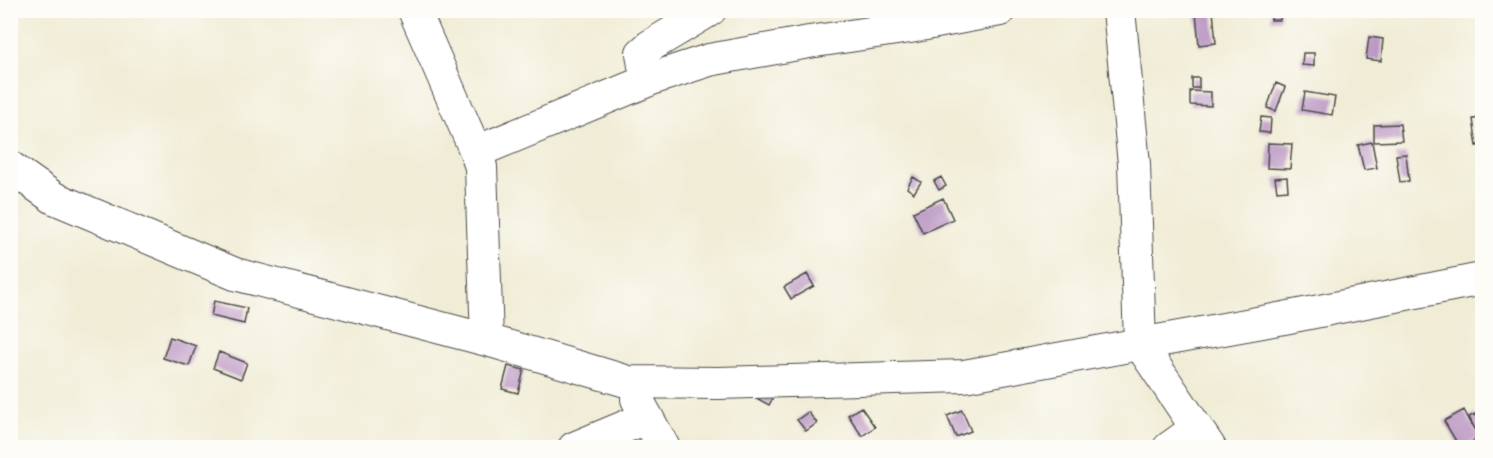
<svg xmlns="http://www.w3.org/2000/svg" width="1493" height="458" font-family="'IM FELL French Canon',serif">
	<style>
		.building { fill: #bc98c4 }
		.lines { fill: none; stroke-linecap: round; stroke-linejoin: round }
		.minor-casing { stroke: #494845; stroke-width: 34 }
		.minor { stroke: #fff; stroke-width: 32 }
	</style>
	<rect width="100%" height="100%" fill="#fdfcf7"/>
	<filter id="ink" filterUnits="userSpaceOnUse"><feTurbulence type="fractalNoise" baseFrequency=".0167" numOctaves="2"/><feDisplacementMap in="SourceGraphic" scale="12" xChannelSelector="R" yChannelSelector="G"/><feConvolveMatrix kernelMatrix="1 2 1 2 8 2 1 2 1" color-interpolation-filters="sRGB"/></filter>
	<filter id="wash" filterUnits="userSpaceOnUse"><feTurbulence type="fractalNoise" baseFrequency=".008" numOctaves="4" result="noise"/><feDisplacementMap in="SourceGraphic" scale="24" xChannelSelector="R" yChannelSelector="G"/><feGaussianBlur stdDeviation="1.35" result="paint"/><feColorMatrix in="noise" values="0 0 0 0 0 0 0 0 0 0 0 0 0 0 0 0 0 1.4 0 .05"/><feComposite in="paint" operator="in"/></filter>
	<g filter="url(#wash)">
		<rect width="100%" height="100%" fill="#f0ecd6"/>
		<g id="blocks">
			<path class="building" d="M1271 10H1281L1280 20H1271Z
				M1213 11 1216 43 1199 45 1196 13Z
				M1369 37 1383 39 1381 61 1366 59Z
				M1303 53H1314V66L1302 65Z
				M1192 78H1199V88H1192Z
				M1276 83 1285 87 1276 111 1267 108Z
				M1190 91 1211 92V106L1190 105Z
				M1305 92 1335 97 1332 115 1302 110Z
				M1261 117 1271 118 1270 133 1259 132Z
				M1482 118V145L1477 146 1473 119Z
				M1400 124 1402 141 1374 142V125Z
				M1372 142 1377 168 1364 170 1358 145Z
				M1268 143 1292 144 1290 169 1267 168Z
				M1406 154 1409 181 1400 182 1396 155Z
				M913 177 921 182 914 193 907 188Z
				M941 177 946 186 939 190 934 181Z
				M1287 177 1288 190 1277 191 1275 178Z
				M943 198 953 219 923 233 913 212Z
				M807 274 814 286 791 299 784 287Z
				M214 301 247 308 244 324 211 316Z
				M170 337 196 346 189 366 163 358Z
				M219 352 247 363 241 379 213 368Z
				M508 366 524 370 518 393 502 389Z
				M764 388 775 394 769 405 758 399Z
				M861 407 875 427 862 436 848 415Z
				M962 410 971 431 956 437 947 416Z
				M1464 410 1479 438 1460 448 1444 421Z
				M808 412 817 423 806 431 797 420Z
				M1475 414 1482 430V433L1478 435 1469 417Z"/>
		</g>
	</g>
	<g filter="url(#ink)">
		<use href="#blocks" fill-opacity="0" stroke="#494845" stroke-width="1.5"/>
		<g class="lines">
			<g class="minor-casing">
				<path id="minor" d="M414 10 476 152 481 167 487 340
					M1119 10 1134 164 1140 344 1210 448
					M654 78 644 66 642 53 650 46 710 10
					M476 152 654 78 709 60 809 42 910 27 1000 10
					M10 167 54 198 235 274 487 340 629 382 718 383 964 376 1284 318 1482 279
					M637 399 664 448
					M574 448 646 418
					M1169 448 1197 428"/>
			</g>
			<use href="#minor" class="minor"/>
		</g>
	</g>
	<rect width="1493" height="458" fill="none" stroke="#fdfcf7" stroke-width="36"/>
</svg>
